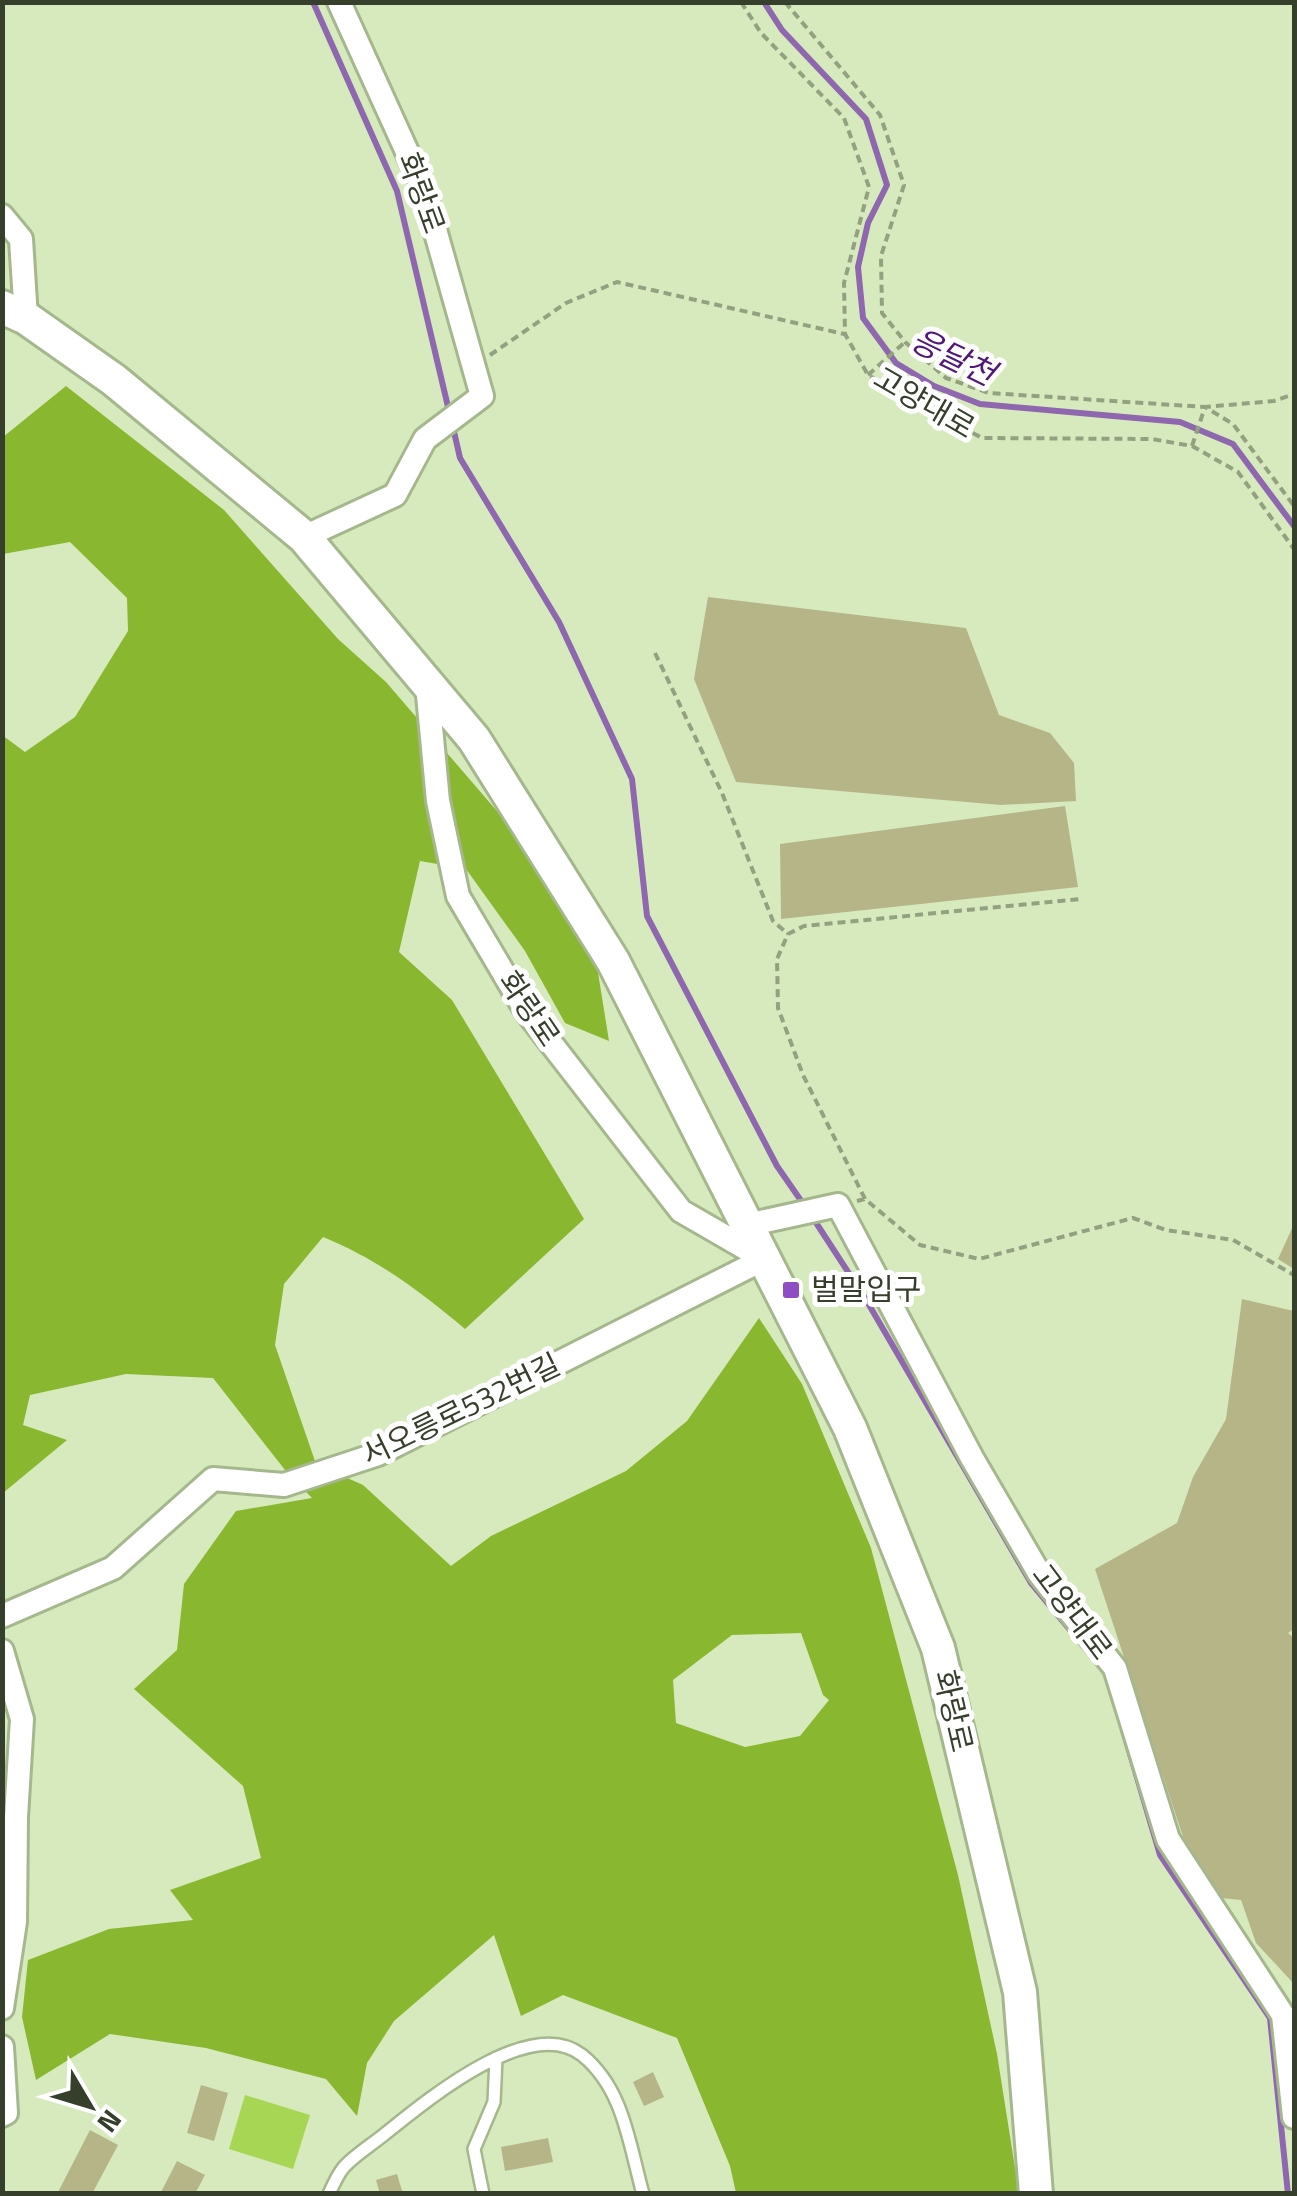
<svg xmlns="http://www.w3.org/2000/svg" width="1297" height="2196" font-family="'Titillium Web','Noto Sans KR',sans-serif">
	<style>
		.green { fill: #a6d654 }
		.forest { fill: #89b730; fill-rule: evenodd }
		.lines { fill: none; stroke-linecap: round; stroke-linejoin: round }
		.stream { stroke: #8e67af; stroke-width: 6 }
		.building { fill: #b5b587 }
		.service-casing { stroke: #a5b78d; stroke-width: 16 }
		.minor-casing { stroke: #a5b78d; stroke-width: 28 }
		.secondary-casing { stroke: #a5b78d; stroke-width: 38 }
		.path { stroke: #93a180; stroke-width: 4; stroke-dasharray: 8 5; stroke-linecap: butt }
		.service { stroke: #fff; stroke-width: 11 }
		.minor { stroke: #fff; stroke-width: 22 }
		.secondary { stroke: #fff; stroke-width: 32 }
		.poi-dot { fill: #8e4dc2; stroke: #fff; stroke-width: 4 }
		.labels { text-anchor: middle; stroke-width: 10; stroke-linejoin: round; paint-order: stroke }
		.street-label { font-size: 30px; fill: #363e2c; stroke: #fff }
		.poi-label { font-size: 30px; fill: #363e2c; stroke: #fff; text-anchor: start }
		.water-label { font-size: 32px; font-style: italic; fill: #52177a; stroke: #fff }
	</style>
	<rect width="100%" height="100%" fill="#d7eabe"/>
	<path class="green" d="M245 2095 310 2115 293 2169 229 2149Z"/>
	<path class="forest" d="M66 386 224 510 338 639 386 682 533 853 596 960 609 1041 565 1023 525 951 466 869 420 861 399 952 452 1000 584 1219 465 1329C420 1291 377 1259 323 1237L284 1284 275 1345 316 1464 363 1485 451 1566 491 1536 626 1471 687 1421 759 1318 802 1384 871 1548 958 1875 997 2054 1019 2193H736L730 2166 677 2038 563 1995 521 2016 494 1935 394 2021 367 2063 357 2116 326 2079 206 2048 110 2034 36 2080 22 2017 28 1960 109 1929 193 1920 170 1890 261 1858 243 1786 134 1689 177 1650 184 1584 236 1511 312 1498 285 1470 213 1378 126 1374 30 1395 23 1425 67 1440 3 1493 2 735 25 752 75 717 128 631 127 598 70 542 3 554V437ZM801 1633 823 1695 829 1700 800 1736 745 1747 676 1723 673 1680 732 1635Z"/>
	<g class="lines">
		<path class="stream" d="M313 2 397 191 449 411
			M764 2 782 30 866 119 887 185 868 223 858 267 863 318 896 363 934 386 980 404 1180 422 1233 444 1294 526
			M452 423 460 458 559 622 632 779 647 916 777 1166 804 1205
			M811 1215 865 1298 1031 1583 1091 1655
			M1123 1730 1160 1855 1270 2018 1288 2194"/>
	</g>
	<path class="building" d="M708 597 966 628 999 715 1050 733 1074 763 1076 801 1001 805 736 782 694 679Z
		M1065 806 1078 887 781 919 780 844Z
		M1294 1224V1269L1278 1259Z
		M1242 1299 1294 1311V1629L1288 1633 1294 1638V1984L1256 1943 1241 1900 1221 1898 1188 1852 1095 1569 1177 1523 1193 1477 1226 1419Z
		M653 2072 664 2097 644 2106 633 2082Z
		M201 2085 228 2093 214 2141 187 2133Z
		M90 2130 118 2145 92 2194H57Z
		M548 2138 553 2162 505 2171 501 2147Z
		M177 2161 205 2175 195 2194H160Z
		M397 2174 403 2194H380L376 2180Z"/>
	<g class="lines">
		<g class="service-casing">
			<path id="service" d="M329 2194C333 2185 338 2174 344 2167 356 2154 373 2144 386 2133 426 2101 530 2014 582 2055 624 2089 629 2144 643 2194
				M483 2194 474 2149 494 2102 496 2058"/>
		</g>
		<g class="minor-casing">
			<path id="minor" d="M2 216 21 239 26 318
				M304 537 395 495 425 439 482 396 423 187 339 2
				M427 685 438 801 458 896 526 1011 681 1211 764 1259
				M747 1225 838 1205 972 1458 1039 1573 1115 1668 1168 1839 1283 2015 1294 2117
				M2 1616 113 1568 213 1479 284 1485 378 1454 764 1259
				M2 1651 22 1719 16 1817 15 1922 2 2008
				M2 2047 6 2113 2 2115"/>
		</g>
		<g class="secondary-casing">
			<path id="secondary" d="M2 307 26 318 114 380 304 537 474 739 613 961 850 1428 938 1648 1020 1992 1036 2194"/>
		</g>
		<path class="path" d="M741 2 761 33 844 118 869 187 844 283 845 334 868 375 982 438 1152 439 1192 446 1238 472 1294 549
			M785 2 880 115 904 185 881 256 882 313 905 342 946 378 989 393 1205 407 1233 424 1294 506
			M490 355 566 303 617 282 844 334
			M868 375 905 342
			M1192 446 1205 407 1274 401 1294 394
			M655 653 722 793 773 921 788 934
			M865 1199 803 1075 778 1008 777 959 788 934 804 926 1080 899
			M857 1201 865 1199 920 1245 979 1259 1133 1218 1166 1230 1233 1240 1294 1275"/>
		<use href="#service" class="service"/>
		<use href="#minor" class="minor"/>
		<use href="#secondary" class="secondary"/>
	</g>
	<rect class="poi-dot" x="781" y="1280" width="20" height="20" rx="5"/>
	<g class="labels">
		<g class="street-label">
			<text transform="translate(421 193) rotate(70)" y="10">화랑로</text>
			<text transform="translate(924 403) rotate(30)" y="10">고양대로</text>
			<text transform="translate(529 1009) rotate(56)" y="10">화랑로</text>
			<text transform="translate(461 1410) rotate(-26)" y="10">서오릉로532번길</text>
			<text transform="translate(1072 1612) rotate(53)" y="10">고양대로</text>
			<text transform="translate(953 1711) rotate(77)" y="10">화랑로</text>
		</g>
		<g class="poi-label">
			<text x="811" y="1300">벌말입구</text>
		</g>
		<g class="water-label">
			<text transform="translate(953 357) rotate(26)" y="11">응달천</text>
		</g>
	</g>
	<rect width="1297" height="2196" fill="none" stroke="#363e2c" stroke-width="10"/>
	<g transform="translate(90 2106) rotate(128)" stroke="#ffffff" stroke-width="8" paint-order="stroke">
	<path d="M0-8L18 38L0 25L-18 38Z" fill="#363e2c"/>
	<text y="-15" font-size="28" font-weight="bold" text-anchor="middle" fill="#363e2c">N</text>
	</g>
</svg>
